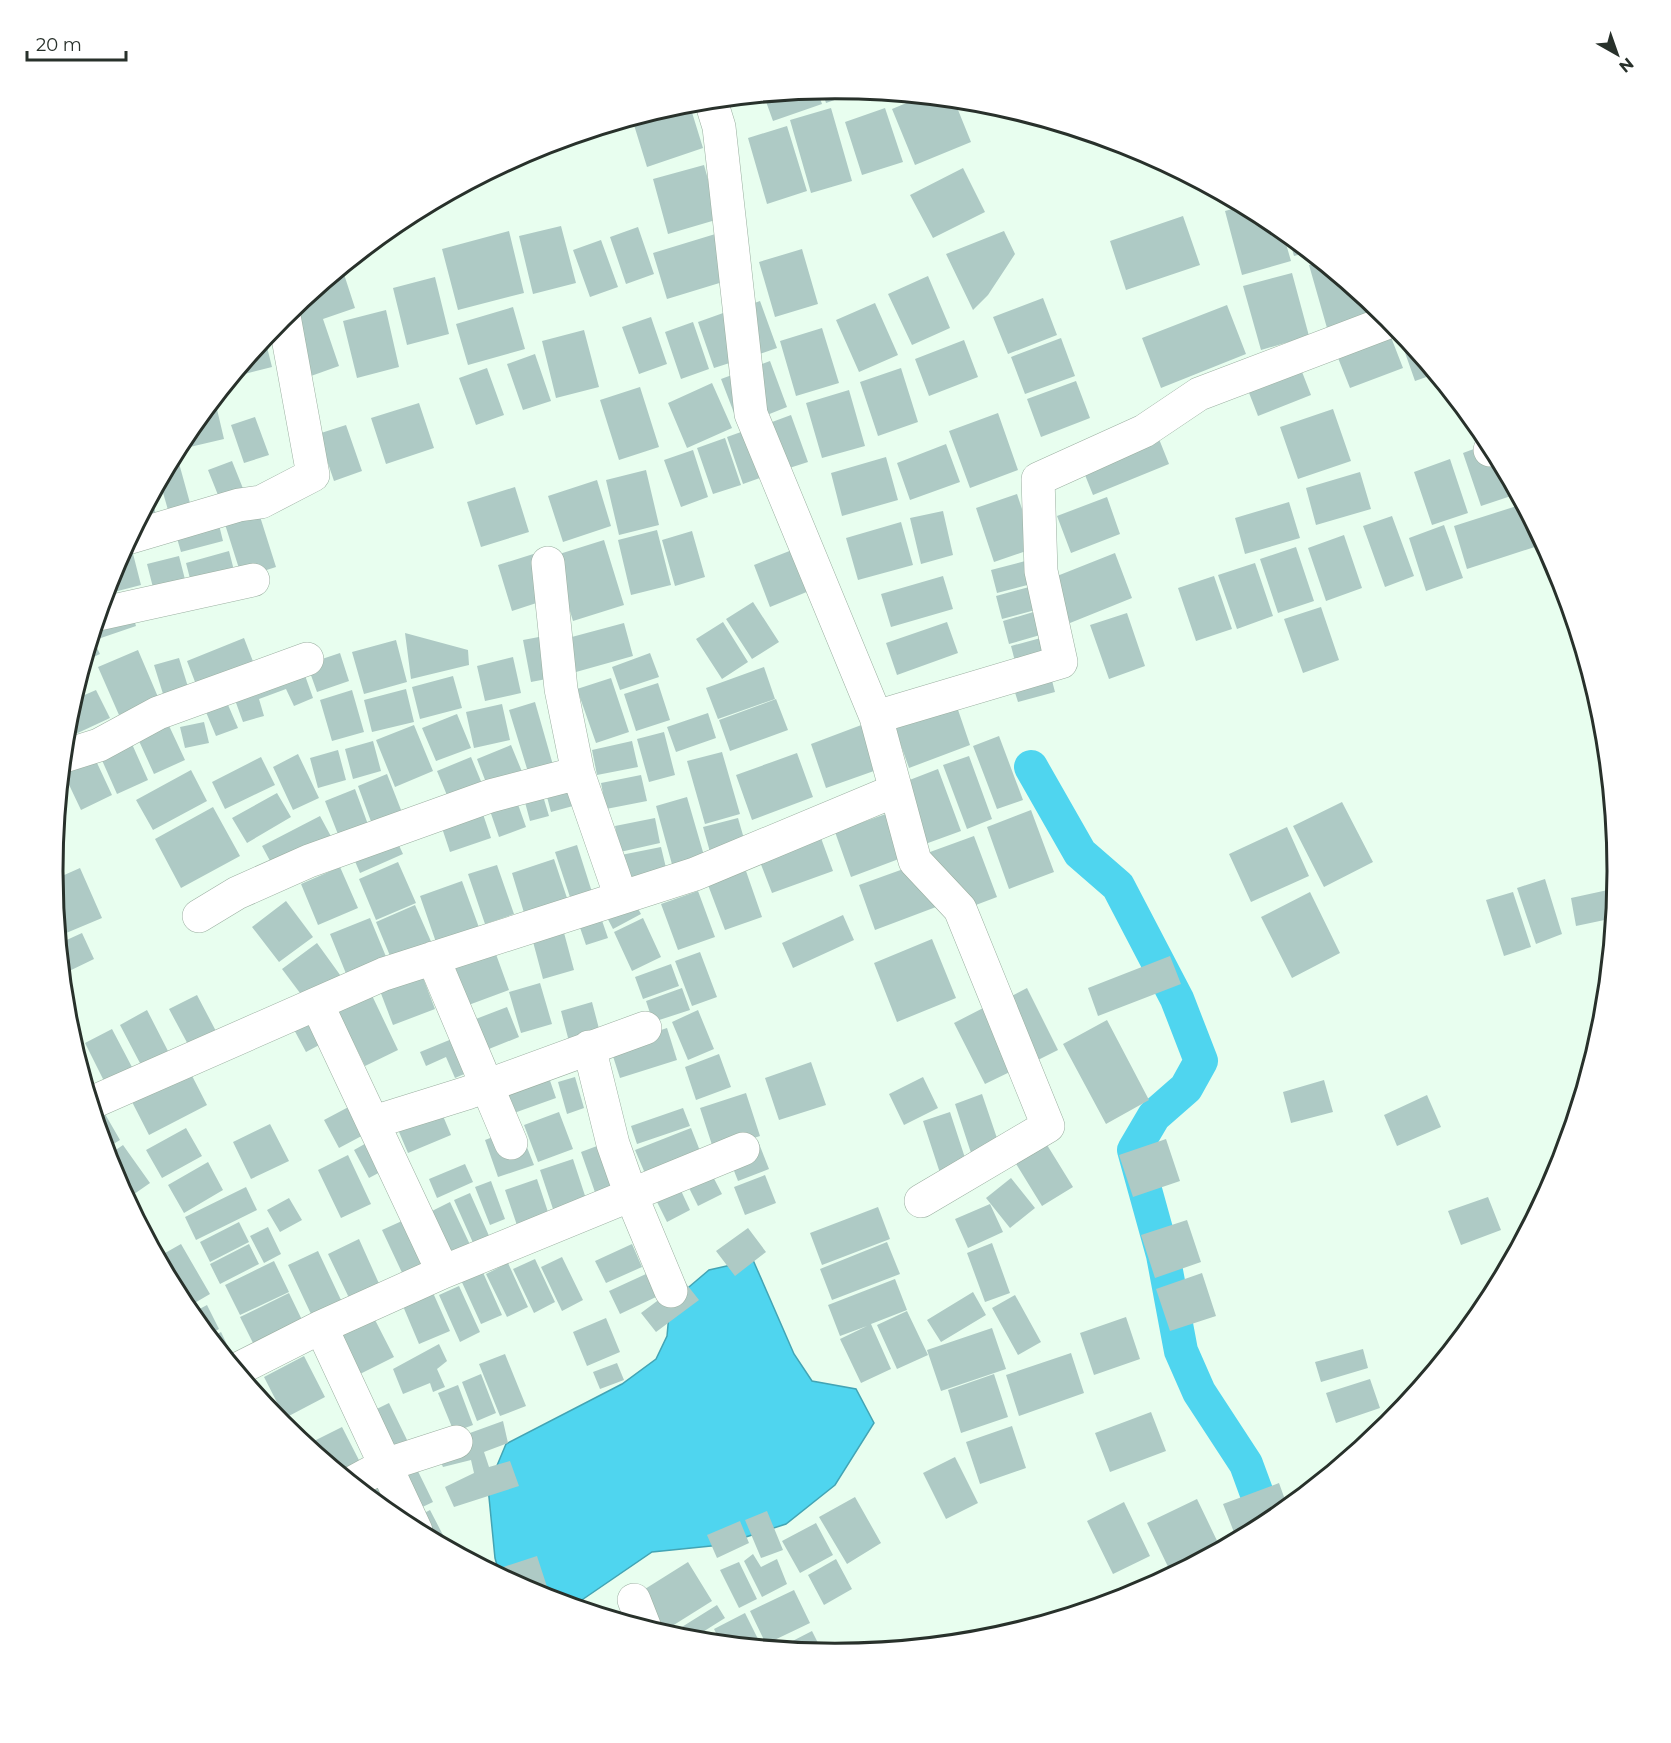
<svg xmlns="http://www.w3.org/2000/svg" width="1671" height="1743" font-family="Montserrat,sans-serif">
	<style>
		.water { fill: #4fd5ef; stroke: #43a4b4; stroke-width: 1.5 }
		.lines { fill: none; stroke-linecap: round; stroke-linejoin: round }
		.canal { stroke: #4fd5ef; stroke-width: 34 }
		.building { fill: #aecac5 }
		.minor-casing { stroke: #9bafa1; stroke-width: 34 }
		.minor { stroke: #fff; stroke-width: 33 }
		.rim { fill: none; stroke: #28312b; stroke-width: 3 }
	</style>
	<rect width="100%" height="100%" fill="#e8feef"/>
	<path class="water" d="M753 1260 794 1354 812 1381 856 1389 874 1423 835 1485 786 1524 721 1545 652 1552 573 1606 536 1595 500 1576 495 1558 488 1487 506 1444 622 1384 656 1359 667 1336 670 1303 709 1270Z"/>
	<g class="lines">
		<path class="canal" d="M1031 767 1080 853 1118 886 1177 999 1201 1061 1186 1088 1154 1116 1134 1150 1163 1255 1181 1351 1199 1392 1246 1464 1268 1524"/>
	</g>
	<path class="building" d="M836 89 860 91 826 103 822 90Z
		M817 90 822 104 773 121 764 96Z
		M921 97 954 100 971 142 915 165 892 109Z
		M690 106 703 148 647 167 634 125Z
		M831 108 852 181 811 193 790 120Z
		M885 108 903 162 862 175 845 122Z
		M787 126 807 191 767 204 748 138Z
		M573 137 575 143 532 154 531 151 536 148Z
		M704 165 719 219 668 234 653 179Z
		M963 168 985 212 933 238 910 195Z
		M1243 206 1282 230 1291 261 1242 275 1225 211Z
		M1183 216 1200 265 1126 290 1110 241Z
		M561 226 576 283 533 294 519 236Z
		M638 227 654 274 626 284 610 237Z
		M735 228 749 274 667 299 653 253Z
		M509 231 524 293 458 310 442 249Z
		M1004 231 1015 254 988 295 973 310 946 254Z
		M1288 235 1309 252 1294 256Z
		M601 240 618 287 590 297 573 250Z
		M802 249 818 304 775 317 759 262Z
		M1321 262 1372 304 1375 315 1327 328 1309 265Z
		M342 268 355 308 323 319 339 366 311 376 293 308Z
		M1292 273 1309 336 1261 350 1243 286Z
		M928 276 950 328 912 345 888 294Z
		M435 277 449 334 407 345 393 288Z
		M1043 298 1057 335 1008 354 993 317Z
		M760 301 777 348 748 358 732 311Z
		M875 303 898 355 859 372 836 320Z
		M1227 305 1246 354 1161 388 1142 338Z
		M513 307 525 349 468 365 456 324Z
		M386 310 399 367 357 378 343 321Z
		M726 312 742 359 714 368 698 322Z
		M651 317 667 364 639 374 622 327Z
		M693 322 709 369 681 379 665 332Z
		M1396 327 1435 374 1415 381Z
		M822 328 839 383 796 396 780 341Z
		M584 330 599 387 556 398 542 341Z
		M1389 332 1403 368 1350 388 1336 353Z
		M1061 338 1075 376 1025 394 1011 357Z
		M265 339 272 367 233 377Z
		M964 340 978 377 929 396 915 359Z
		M535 354 551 401 523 410 507 364Z
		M1297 359 1311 395 1258 416 1244 380Z
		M770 361 787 407 739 426 721 379Z
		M487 368 504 415 476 425 459 378Z
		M901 368 918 422 878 436 860 382Z
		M1076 381 1090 418 1041 437 1027 399Z
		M712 383 732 428 687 448 668 403Z
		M640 387 659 447 619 460 600 400Z
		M849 390 865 446 822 458 806 403Z
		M419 403 434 448 386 464 371 418Z
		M216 405 224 439 177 450 185 436 209 406Z
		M1333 409 1351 461 1298 479 1280 427Z
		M998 413 1018 470 970 488 949 431Z
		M1149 414 1169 464 1093 495 1073 445Z
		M791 415 808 462 780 471 764 425Z
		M255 417 269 455 244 463 231 425Z
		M346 425 362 471 334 481 318 434Z
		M755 427 771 474 743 484 727 437Z
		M725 438 741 485 713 494 697 448Z
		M1490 443 1517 494 1481 506 1463 453Z
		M946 444 960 482 910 500 897 463Z
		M693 450 708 497 681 507 664 460Z
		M177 456 190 503 168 510 160 482 173 457Z
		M886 457 898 500 842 516 831 473Z
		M1450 459 1468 513 1432 525 1414 472Z
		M232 461 244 491 220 500 208 470Z
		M646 470 659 525 619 535 606 480Z
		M1360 472 1371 509 1316 525 1306 488Z
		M597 480 611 526 563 542 548 496Z
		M515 487 529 532 481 547 467 502Z
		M1017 494 1035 548 994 562 976 508Z
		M1107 497 1120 534 1071 553 1057 516Z
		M152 498 156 515 140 520 144 512Z
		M1289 502 1300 538 1245 554 1235 518Z
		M1523 504 1544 544 1467 569 1454 526Z
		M257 507 276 567 242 578 223 518Z
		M215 509 223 541 181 552 172 521Z
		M943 511 953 555 921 564 910 518Z
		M1392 516 1414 576 1385 587 1363 526Z
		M901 522 913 565 858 580 846 538Z
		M1444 525 1463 578 1426 591 1409 538Z
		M657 530 671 585 631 595 618 540Z
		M692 531 705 577 675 586 662 540Z
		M1344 535 1362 588 1326 601 1308 548Z
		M604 540 624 605 573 621 553 556Z
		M128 542H130L141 585 110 593 108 586 112 572Z
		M1296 547 1314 601 1278 613 1260 559Z
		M546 550 561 595 512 611 498 565Z
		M792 550 809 591 770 607 754 565Z
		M229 551 237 582 194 594 186 563Z
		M1115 553 1132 598 1070 623 1052 578Z
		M179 556 190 599 158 607 147 564Z
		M1029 560 1035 583 997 593 991 570Z
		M1255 563 1273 616 1237 629 1218 575Z
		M943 576 953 609 891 627 881 594Z
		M1214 576 1232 629 1196 641 1178 588Z
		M1033 586 1039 609 1002 619 996 596Z
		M126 593 136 626 98 639 95 629Z
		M753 602 779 642 752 659 726 619Z
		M1321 607 1339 660 1303 673 1284 619Z
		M1040 610 1047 633 1009 644 1003 621Z
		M1127 613 1145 666 1109 679 1090 625Z
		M723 622 748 662 722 679 696 639Z
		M947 622 958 653 897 675 886 643Z
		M624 623 633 656 576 672 568 638Z
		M405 633 468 650 469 665 411 679Z
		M560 633 567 675 531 682 523 640Z
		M1048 636 1054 658 1017 669 1011 646Z
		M92 638 100 654 85 661 92 640Z
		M244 638 254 664 197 687 187 661Z
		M396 640 407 682 364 694 352 652Z
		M138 650 158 697 119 715 98 667Z
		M340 653 349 681 317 692 307 664Z
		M650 653 659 677 620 690 612 667Z
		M513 657 521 693 485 701 477 666Z
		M179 658 189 690 164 697 154 665Z
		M302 667 313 698 294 706 286 689 259 699 264 716 243 722 231 689Z
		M764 667 775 699 718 719 706 688Z
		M1049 669 1055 692 1018 702 1011 680Z
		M453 676 462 708 420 719 412 687Z
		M611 678 629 732 596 743 577 689Z
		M658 683 670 720 636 731 624 694Z
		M219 684 238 728 216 736 198 693Z
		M406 689 414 722 372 732 364 700Z
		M96 690 110 718 67 738 68 718 73 700Z
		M352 690 364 732 332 741 320 700Z
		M776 699 788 730 730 751 719 720Z
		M955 701 970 745 909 768 893 723Z
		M535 702 553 765 528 772 509 710Z
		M502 704 510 740 474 748 466 712Z
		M708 713 716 738 676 752 667 727Z
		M457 714 471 748 436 761 422 728Z
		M164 715 185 760 154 774 134 730Z
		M872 721 888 766 826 788 811 744Z
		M204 722 209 743 185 748 180 727Z
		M414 725 433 771 395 787 376 740Z
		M664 732 675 775 649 782 637 739Z
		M128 735 148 780 117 794 97 749Z
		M999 736 1023 800 997 809 973 746Z
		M373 741 381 771 353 779 345 749Z
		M632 741 638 767 597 775 592 750Z
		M511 745 525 779 490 793 477 759Z
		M91 750 112 795 81 810 62 770Z
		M338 750 346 780 318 788 310 758Z
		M722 752 740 814 705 824 687 761Z
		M797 753 813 797 752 820 736 775Z
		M298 754 319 798 293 810 273 767Z
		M969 756 992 819 967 829 943 765Z
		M261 757 275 785 225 809 212 782Z
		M471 757 485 791 451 805 437 771Z
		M938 769 961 831 917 847 894 786Z
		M191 770 207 801 153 830 136 800Z
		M387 774 403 815 373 827 358 786Z
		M641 775 647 801 606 809 601 783Z
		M542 778 595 800 551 812Z
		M540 786 549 816 530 821 522 791Z
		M355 789 370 830 341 842 325 801Z
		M277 793 291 817 247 843 232 818Z
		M514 793 526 827 499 837 487 802Z
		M687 797 705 859 673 868 656 806Z
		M1342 802 1373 862 1324 887 1293 826Z
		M213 807 240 856 181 888 155 839Z
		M481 808 491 838 450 852 440 822Z
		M897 810 912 854 851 877 835 832Z
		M1031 810 1054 872 1009 889 987 827Z
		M320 816 340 853 282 883 262 846Z
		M655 818 660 843 620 852 615 826Z
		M738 818 747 849 712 859 703 827Z
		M390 826 403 854 360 873 348 845Z
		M817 827 833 871 772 893 755 849Z
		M1287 827 1309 876 1251 902 1229 854Z
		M974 836 997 897 952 914 930 852Z
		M577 845 592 892 571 900 555 852Z
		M661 847 667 872 627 881 621 855Z
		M554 859 568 901 525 916 512 873Z
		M398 862 416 903 376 920 359 879Z
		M920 863 936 907 875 930 859 885Z
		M497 865 514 914 485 924 468 874Z
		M340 867 358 908 318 925 301 884Z
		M80 868 102 918 59 936 53 880Z
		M746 871 762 917 725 930 708 885Z
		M1545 879 1562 934 1536 944 1517 888Z
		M462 881 481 933 438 948 420 896Z
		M1617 888 1614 918 1576 926 1571 898Z
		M698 891 715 937 678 950 661 904Z
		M1310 892 1340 953 1292 978 1261 917Z
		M1513 892 1531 947 1504 956 1486 900Z
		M630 894 641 914 613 929 602 908Z
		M286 901 313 937 279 962 252 927Z
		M415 905 433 946 393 963 376 922Z
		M598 909 608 938 586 945 576 916Z
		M843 915 854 940 793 968 782 943Z
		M370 918 387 959 347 976 330 934Z
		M643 918 661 957 632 971 614 932Z
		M563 929 574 970 543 979 532 938Z
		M82 933 94 959 63 974 60 943Z
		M932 939 956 998 897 1022 874 963Z
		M317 943 343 979 309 1005 282 969Z
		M493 946 509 990 447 1013 431 968Z
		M700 952 717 997 692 1006 675 961Z
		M1170 956 1181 984 1098 1016 1088 988Z
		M671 964 679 986 643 999 635 977Z
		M419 967 435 1009 393 1025 377 983Z
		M540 983 552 1024 521 1033 509 992Z
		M367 985 398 1050 365 1066 333 1001Z
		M682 988 690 1010 653 1022 646 1001Z
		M1027 988 1058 1050 1026 1066 994 1005Z
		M197 995 218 1035 191 1050 169 1009Z
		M592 1002 603 1044 572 1053 561 1011Z
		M987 1006 1018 1068 985 1084 954 1023Z
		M322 1007 338 1035 306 1052 291 1024Z
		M507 1007 519 1037 479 1053 468 1022Z
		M147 1010 168 1051 141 1065 120 1025Z
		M698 1010 714 1049 688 1060 672 1022Z
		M1107 1020 1149 1100 1106 1124 1063 1044Z
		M667 1028 677 1060 620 1078 610 1047Z
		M112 1029 133 1069 105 1083 85 1043Z
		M469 1032 483 1066 455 1078 446 1057 426 1066 420 1052Z
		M719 1054 731 1087 696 1100 685 1067Z
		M811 1062 826 1105 779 1120 765 1078Z
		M188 1068 207 1105 149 1135 130 1098Z
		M546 1069 556 1098 514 1113 504 1085Z
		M575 1077 584 1108 567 1114 558 1082Z
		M923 1077 938 1108 904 1125 889 1094Z
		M1324 1080 1333 1112 1291 1123 1283 1092Z
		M433 1092 451 1135 408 1153 390 1111Z
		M746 1093 760 1136 714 1151 700 1108Z
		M982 1094 1000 1147 972 1156 955 1104Z
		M1427 1095 1441 1127 1397 1146 1384 1115Z
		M356 1103 371 1131 339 1148 324 1120Z
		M101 1107 120 1140 105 1149 94 1111Z
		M683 1108 690 1126 637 1144 631 1126Z
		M559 1112 573 1149 538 1162 524 1125Z
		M950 1112 967 1164 940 1173 923 1121Z
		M270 1124 289 1161 251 1179 233 1142Z
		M519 1127 534 1165 498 1177 485 1140Z
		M186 1128 202 1156 162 1178 146 1150Z
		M691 1128 702 1156 647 1178 635 1150Z
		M386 1132 401 1161 369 1178 354 1150Z
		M621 1137 638 1184 597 1198 581 1152Z
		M1166 1139 1180 1181 1133 1197 1119 1155Z
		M1044 1140 1073 1187 1042 1206 1013 1159Z
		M758 1141 769 1169 738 1181 727 1153Z
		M123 1145 150 1183 127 1199 107 1156Z
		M348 1155 371 1204 341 1218 318 1170Z
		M573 1159 590 1211 557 1221 540 1170Z
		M208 1162 223 1190 184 1213 168 1185Z
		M465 1164 473 1182 437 1198 429 1179Z
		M708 1167 722 1194 698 1206 684 1178Z
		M765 1175 776 1203 745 1215 734 1187Z
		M1011 1178 1035 1208 1010 1228 986 1198Z
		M537 1179 554 1230 522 1240 505 1190Z
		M491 1181 505 1219 490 1225 475 1187Z
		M677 1182 690 1210 667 1222 653 1194Z
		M246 1187 257 1210 196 1240 185 1217Z
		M470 1193 490 1238 474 1245 454 1200Z
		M1488 1197 1501 1230 1461 1245 1448 1211Z
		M289 1198 302 1220 280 1232 267 1210Z
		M450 1202 473 1251 443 1265 420 1217Z
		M990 1204 1003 1232 968 1248 955 1219Z
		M878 1207 890 1239 822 1265 810 1233Z
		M413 1216 436 1264 405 1279 382 1230Z
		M1187 1220 1201 1262 1155 1278 1141 1235Z
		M239 1222 249 1242 210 1262 200 1242Z
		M268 1227 281 1254 264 1263 250 1236Z
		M748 1228 766 1252 735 1276 716 1251Z
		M359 1239 381 1288 351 1302 328 1254Z
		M887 1242 900 1274 832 1300 820 1269Z
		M992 1243 1010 1293 985 1302 967 1253Z
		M181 1244 210 1294 186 1308 158 1257Z
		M249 1244 259 1264 220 1284 210 1264Z
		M632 1244 642 1267 606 1283 595 1261Z
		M318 1251 341 1300 311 1314 288 1265Z
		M562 1257 583 1300 562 1311 541 1267Z
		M535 1259 555 1302 534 1313 513 1269Z
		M274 1261 289 1292 240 1315 225 1285Z
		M508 1263 528 1307 507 1317 486 1274Z
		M481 1268 502 1315 481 1324 460 1278Z
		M1202 1273 1216 1316 1170 1331 1156 1289Z
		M646 1274 656 1297 620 1314 609 1291Z
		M895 1279 907 1310 871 1324 891 1369 861 1383 840 1339 867 1326 840 1336 828 1305Z
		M684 1281 699 1300 656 1332 641 1313Z
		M430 1286 450 1331 419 1344 400 1299Z
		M459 1286 480 1332 460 1342 439 1295Z
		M973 1292 986 1315 941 1342 927 1320Z
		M289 1293 304 1324 255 1347 240 1317Z
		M1015 1295 1041 1342 1018 1355 992 1308Z
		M207 1305 219 1329 208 1335 190 1314Z
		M907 1311 928 1355 897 1369 877 1325Z
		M373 1316 394 1357 354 1377 333 1336Z
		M1126 1317 1140 1359 1094 1375 1080 1333Z
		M606 1318 620 1352 587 1366 573 1332Z
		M992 1328 1006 1369 941 1391 927 1350Z
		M221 1332 233 1357 228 1359 210 1338Z
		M439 1344 447 1361 437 1369 445 1387 433 1392 430 1383 403 1394 393 1369Z
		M1363 1349 1368 1368 1321 1382 1315 1362Z
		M1071 1353 1084 1393 1019 1416 1006 1375Z
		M505 1354 526 1406 500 1416 479 1364Z
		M304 1356 325 1397 285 1418 264 1377Z
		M617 1363 624 1380 600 1389 593 1372Z
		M481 1374 496 1413 477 1421 462 1382Z
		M994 1374 1008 1417 961 1433 948 1390Z
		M1370 1379 1380 1408 1336 1423 1326 1393Z
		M458 1385 473 1425 454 1432 438 1393Z
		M389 1403 409 1444 369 1464 348 1423Z
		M1151 1412 1166 1451 1110 1472 1095 1433Z
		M503 1421 508 1443 484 1452 489 1467 510 1461 519 1486 454 1507 445 1487 474 1473 471 1460 443 1467 434 1446Z
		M1012 1426 1026 1468 980 1484 966 1442Z
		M342 1427 363 1468 345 1477 306 1445Z
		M955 1457 978 1503 946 1519 923 1473Z
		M413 1461 433 1502 397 1519 379 1505 369 1482Z
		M1279 1483 1288 1508 1270 1523 1237 1540 1223 1504Z
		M855 1497 881 1543 847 1564 819 1517Z
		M1197 1499 1221 1549 1172 1575 1147 1523Z
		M1124 1502 1150 1556 1113 1574 1087 1521Z
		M430 1510 444 1537 436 1541 403 1524Z
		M767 1511 783 1550 761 1558 745 1520Z
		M740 1521 749 1543 717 1558 707 1535Z
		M816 1523 833 1555 800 1573 782 1541Z
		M753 1554 761 1567 777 1559 787 1584 762 1597 744 1561Z
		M537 1556 551 1599 536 1595 491 1571Z
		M836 1559 852 1589 824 1605 808 1575Z
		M688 1562 712 1601 661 1633 637 1594Z
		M739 1562 757 1599 739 1608 720 1570Z
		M794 1590 810 1623 766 1644 750 1611Z
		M717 1605 725 1618 690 1640 669 1635Z
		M745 1613 762 1647 721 1643 714 1629Z
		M812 1631 823 1653 777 1649Z
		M712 1634 716 1643 698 1641Z"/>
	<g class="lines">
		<g class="minor-casing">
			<path id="minor" d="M711 101 719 127 751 414 876 717 915 861 960 909 1048 1126 921 1201
				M1490 450 1493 448
				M131 537 239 505 261 502 313 475 284 316
				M548 563 561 689 578 773 621 897
				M99 614 253 580
				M876 717 1061 662 1041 571 1038 479 1144 431 1199 394 1391 321
				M64 756 99 745 158 713 307 659
				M199 916 237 893 309 861 490 796 578 773
				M433 958 511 1143
				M317 1004 443 1272
				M589 1047 613 1144 631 1195 671 1291
				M91 1103 384 974 695 874 894 791
				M374 1122 467 1093 645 1028
				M321 1327 443 1272 743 1149
				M236 1370 321 1327 416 1531
				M352 1483 385 1465 456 1442
				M634 1600 645 1628"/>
		</g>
		<use href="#minor" class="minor"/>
	</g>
	<path d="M0 0H1671V1743H0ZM63 871a772 772 0 1 1 1544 0a772 772 0 1 1-1544 0Z" fill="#fff" fill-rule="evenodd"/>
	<path class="rim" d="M63 871a772 772 0 1 1 1544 0a772 772 0 1 1-1544 0Z"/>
	<g transform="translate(1617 54) rotate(140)" stroke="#ffffff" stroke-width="4.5" paint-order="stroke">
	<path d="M0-4.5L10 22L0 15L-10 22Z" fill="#28312b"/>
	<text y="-9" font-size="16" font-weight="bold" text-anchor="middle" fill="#28312b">N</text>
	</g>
	<path d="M27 51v9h99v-9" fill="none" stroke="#28312b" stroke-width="3"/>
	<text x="36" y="51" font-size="18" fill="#28312b" stroke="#ffffff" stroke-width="4.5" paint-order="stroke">20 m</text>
</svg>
